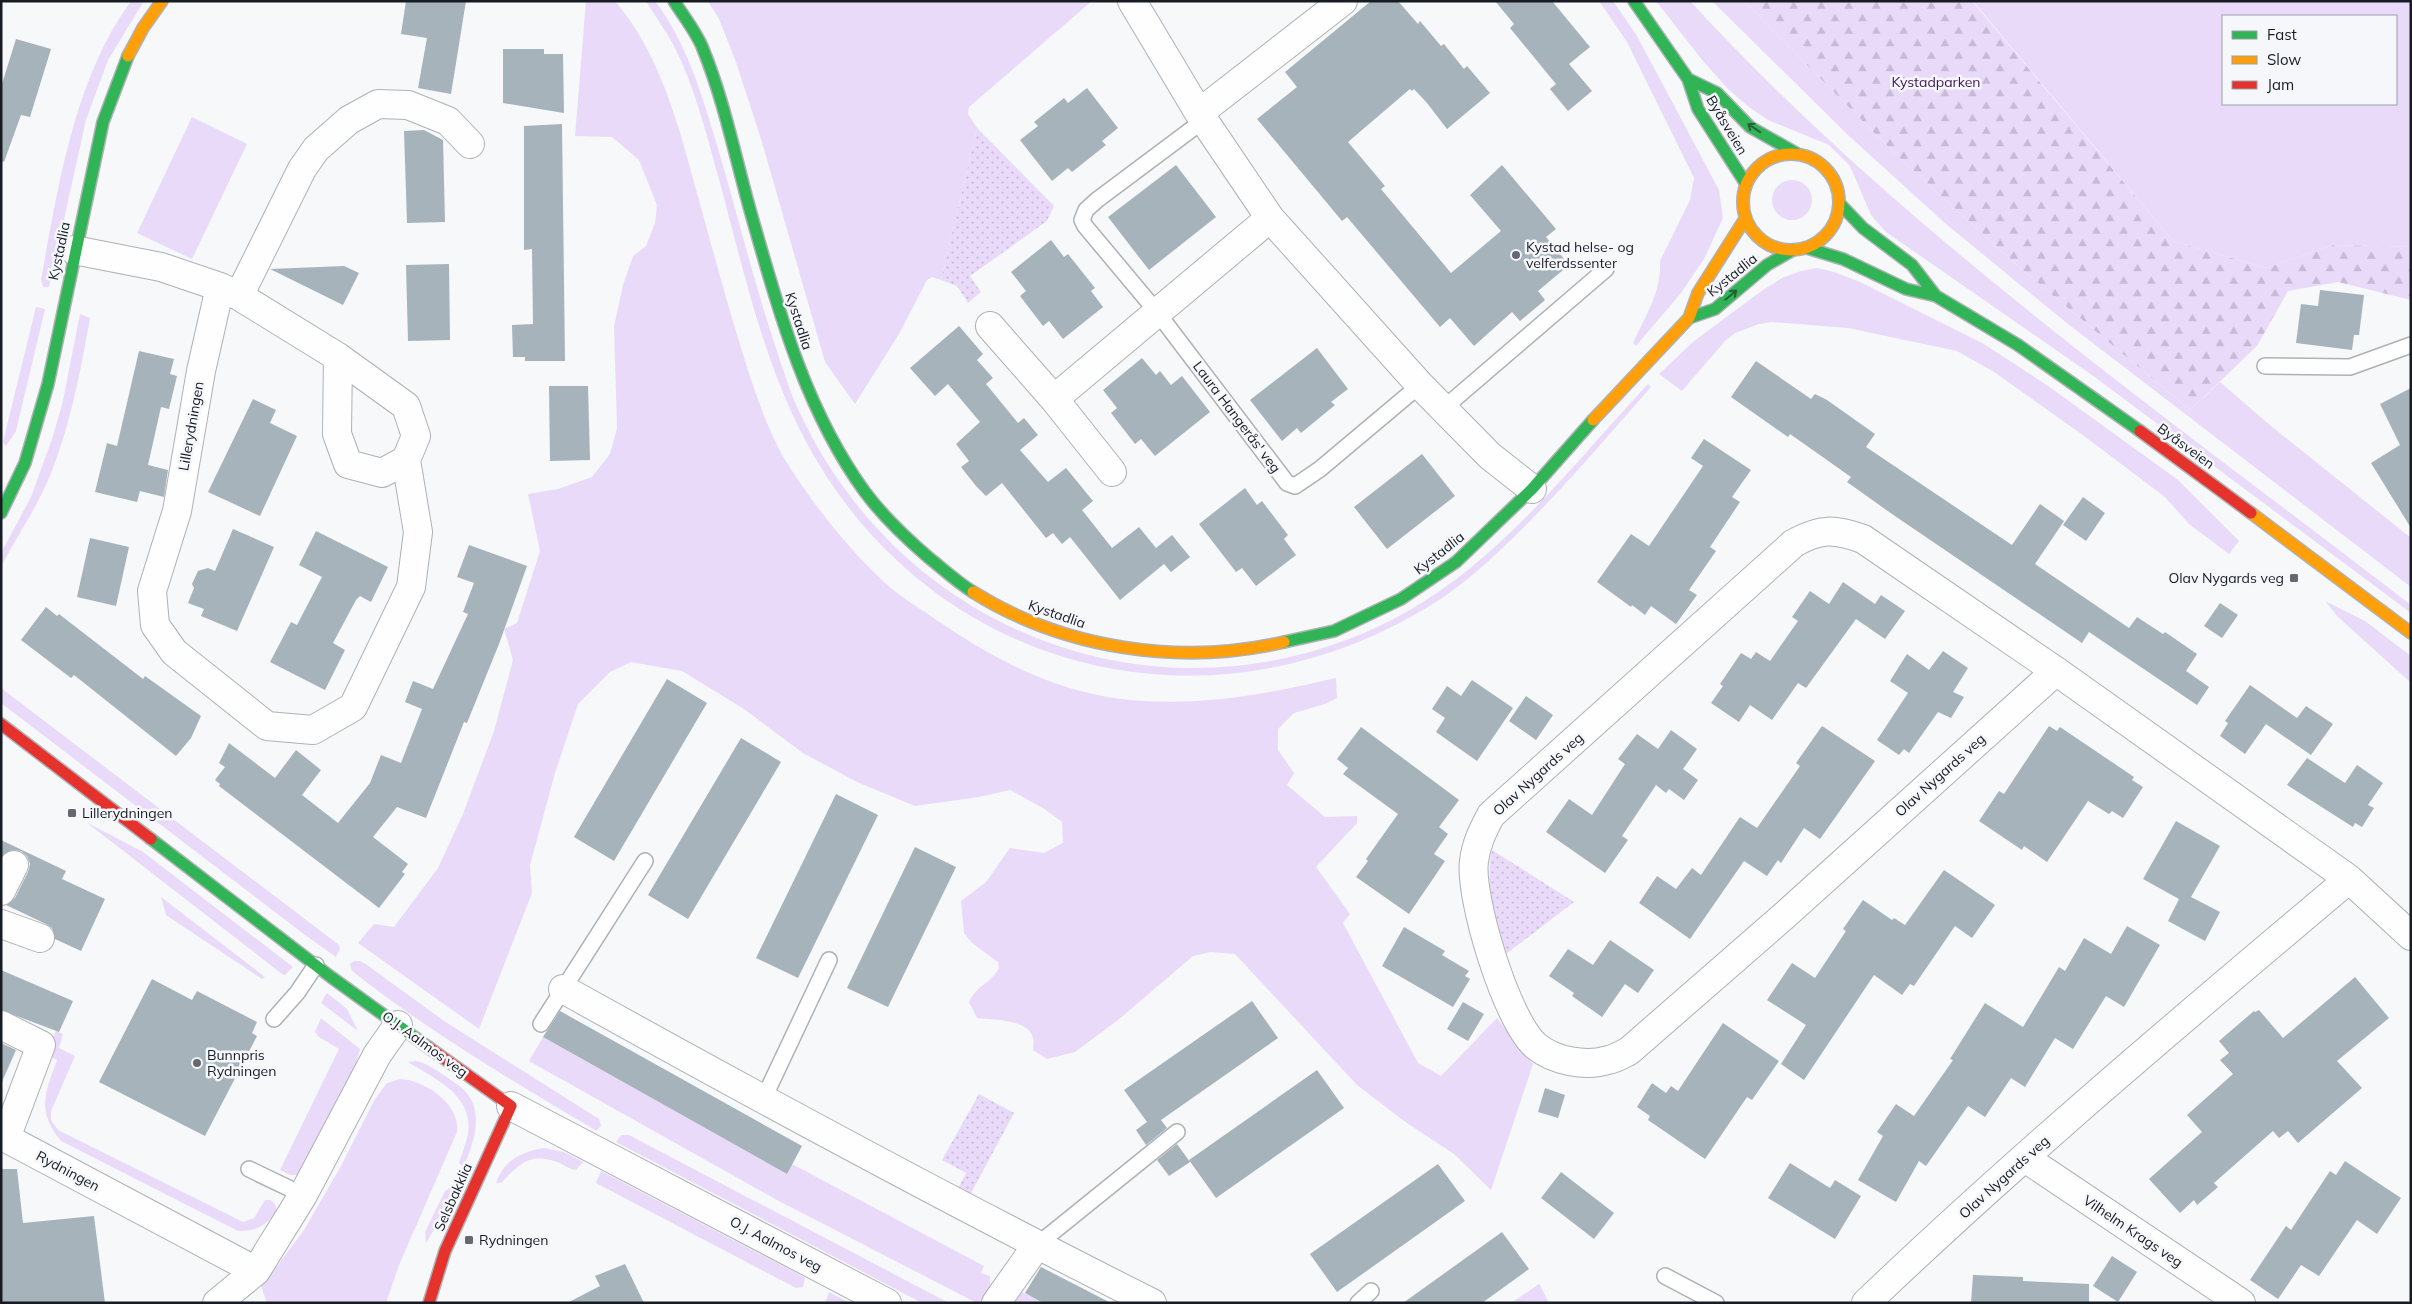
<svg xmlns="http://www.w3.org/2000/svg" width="2412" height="1304" font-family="Mulish,sans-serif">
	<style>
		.grass { fill: #e9dafa; fill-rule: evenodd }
		.forest { fill: url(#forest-firs) }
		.park { fill: url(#park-dots) }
		.building { fill: #a6b3bb }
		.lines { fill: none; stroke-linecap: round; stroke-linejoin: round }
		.lane-casing { stroke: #aeb1b5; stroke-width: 18 }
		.street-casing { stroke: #aeb1b5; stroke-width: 30 }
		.fast-casing { stroke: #aeb1b5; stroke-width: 14 }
		.slow-casing { stroke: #aeb1b5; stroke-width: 14 }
		.jam-casing { stroke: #aeb1b5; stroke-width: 14 }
		.lane { stroke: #fefefe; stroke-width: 15 }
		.street { stroke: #fefefe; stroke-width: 28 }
		.fast { stroke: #30b455; stroke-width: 11 }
		.slow { stroke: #ff9f0a; stroke-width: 11 }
		.jam { stroke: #e5322d; stroke-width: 11 }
		.oneway { stroke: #226039 }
		.poi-dot { fill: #65686e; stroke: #f5f7fb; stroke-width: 2 }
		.labels { text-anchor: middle; stroke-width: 5; stroke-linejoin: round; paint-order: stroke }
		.park-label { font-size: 14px; fill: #3d1559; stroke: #f5f7fb }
		.street-label { font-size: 14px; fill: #171b22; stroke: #f5f7fb }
		.poi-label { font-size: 14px; fill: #171b22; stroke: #f5f7fb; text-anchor: start }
	</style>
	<defs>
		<pattern id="forest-firs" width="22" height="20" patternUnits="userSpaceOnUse" patternTransform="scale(1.25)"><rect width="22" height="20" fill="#e9dafa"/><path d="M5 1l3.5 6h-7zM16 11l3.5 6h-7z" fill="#c7bad6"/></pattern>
		<pattern id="park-dots" width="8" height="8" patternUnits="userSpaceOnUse" patternTransform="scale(1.25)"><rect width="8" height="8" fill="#e9dafa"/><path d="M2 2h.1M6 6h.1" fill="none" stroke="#c7bad6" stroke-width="1.8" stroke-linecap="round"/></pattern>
	</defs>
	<rect width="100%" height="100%" fill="#f6f8fa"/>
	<path class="grass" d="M131 1H144L108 60 86 120 49 287H43L41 280C58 187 74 79 131 1Z
		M586 1H615C661 55 679 127 697 193 711 243 724 293 739 341 750 378 767 431 787 463 814 506 847 547 884 582 899 596 918 607 935 619 1001 664 1063 696 1144 701 1210 705 1272 693 1336 678L1337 698 1325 704 1294 713 1278 729V750L1294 773 1287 785 1325 817 1357 816V823L1316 867 1350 914 1343 923 1418 1063 1441 1076 1497 1018 1533 1064 1491 1190 1454 1154 1404 1121 1357 1085 1235 954 1210 952 1193 956 1118 1020 1075 1052 1047 1059 1033 1050C1033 1047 1034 1042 1033 1038 1029 1019 993 1020 977 1018L969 1002C977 985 989 985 999 968L998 962 972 943 964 933 961 901 986 882 1010 848 1044 853 1063 843 1062 822 1043 808 1010 790 979 797 915 806 857 782 803 753 744 709 682 671 631 662 610 672 578 704 555 773 530 865 532 893 479 1029 358 943 374 924 394 927 438 868 463 814 494 731 513 660 504 629 517 623 540 551 528 494 558 489 592 477 610 454 617 428 614 327 623 285 633 256 646 246 655 223 657 205 639 160 612 137 575 136Z
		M646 1H655C687 43 702 95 717 145 736 209 752 275 773 339 781 363 788 387 798 409 906 645 1183 739 1410 610 1505 555 1574 463 1648 384L1651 387C1606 438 1562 490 1513 538 1488 562 1461 587 1431 605 1203 746 919 670 799 428 761 351 742 265 720 183 707 137 696 89 674 46 666 31 655 16 646 1Z
		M708 1H1092L969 107 968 114 977 128 941 280 932 277 927 280 899 334 855 404 825 362 762 142 736 62 719 19Z
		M1599 1H1613L1637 36 1719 190 1723 218 1704 259 1681 293 1636 346 1633 343C1645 317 1662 291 1660 261L1690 200 1694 178 1627 42Z
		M1656 1H1690C1900 230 2166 416 2411 605V613L2092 375 1886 232 1871 215 1850 166 1829 145 1768 120 1749 107 1728 89 1703 61Z
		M1712 1H1744L1893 152 2020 268 2190 410 2220 382 2271 426 2411 538V587L2068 324 1946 224 1849 136Z
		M1973 1H2411V247L2334 245 2266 268 2173 241ZM2223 16H2396V104H2223Z
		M192 117 247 144 192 259 137 233Z
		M1772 200a20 20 0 1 1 40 0a20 20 0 1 1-40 0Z
		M1817 268 1834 272 1860 282 1984 344 2051 388 2178 480 2239 541 2229 554 2189 524 2165 497 2080 433 1994 372 1957 351 1848 328 1772 322 1759 324 1735 333 1725 341 1682 391 1659 374 1694 341 1763 290 1782 278 1801 271Z
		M36 307 45 309 16 431 6 446 3 442Z
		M80 314 90 318C80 374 69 433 46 485 33 513 16 539 1 566V553L31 497 52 439 62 405Z
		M2325 601 2365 621 2411 656V683L2337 616Z
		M1 688 339 945 340 949 336 957 305 935 1 703Z
		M86 822 143 852 293 967 285 975 282 974Z
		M161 897 265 977 262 979 166 915Z
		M354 961H360L367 965 444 1021 599 1119 601 1125 597 1131C514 1082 428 1031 352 971L350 964Z
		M327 993 347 1009 358 1031 321 1003Z
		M321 1018 360 1049 354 1071 298 1175H290L280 1170 339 1049 319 1037 315 1032Z
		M56 1031 63 1034 59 1048 75 1056 51 1111V1120L58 1130 243 1222 254 1218 265 1200H271L275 1204 277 1210C267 1225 256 1232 238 1231L61 1141C36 1111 45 1093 57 1060L46 1054Z
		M543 1037 787 1174 792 1164 984 1266 981 1273 990 1276V1288L984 1300 977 1303 777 1200 529 1061Z
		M417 1061C429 1065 438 1071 448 1078 455 1083 464 1088 469 1096 483 1117 473 1146 463 1167L459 1163C462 1153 466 1144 468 1134 474 1095 435 1079 408 1062Z
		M400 1079C424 1080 461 1104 457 1132L399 1265 386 1303H267L260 1283 278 1265 304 1230 341 1166 375 1099 387 1083Z
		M621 1135H629L949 1303H922L616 1142Z
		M544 1148 564 1152 583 1162 576 1170C568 1169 562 1163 554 1161 527 1153 518 1166 501 1183H496C504 1160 521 1152 544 1148Z
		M601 1171 802 1276 805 1278 803 1287 796 1288 596 1183Z
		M455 1185 444 1213 426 1243 425 1232 445 1191Z
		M1539 1283 1549 1303H1511L1539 1284Z
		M829 1292 850 1303H825Z
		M1022 1292 1043 1303H1014Z"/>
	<path class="forest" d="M1744 1H1972L2173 241 2266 268 2334 245 2411 247V300L2338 282 2288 291 2257 346 2190 410 2020 268 1893 152Z"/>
	<path class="park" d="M977 128 1054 206 1047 221 970 276 981 292 968 303 957 286 941 280Z
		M1492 850 1574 902 1506 954C1496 917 1484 889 1492 850Z
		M979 1094 1014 1113 969 1197 957 1190 966 1173 942 1160Z"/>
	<path class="building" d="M406 1H466L451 94 418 88 427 38 401 34Z
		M1371 1H1398L1418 24 1420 21 1441 46 1444 44 1464 69 1467 66 1490 93 1447 129 1427 103 1414 89 1412 91 1410 89 1348 142 1385 186 1381 189 1451 273 1501 231 1470 195 1502 165 1556 229 1546 237 1569 265 1538 291 1545 300 1520 321 1512 312 1474 346 1450 318 1440 327 1347 217 1342 221 1257 119 1297 87 1285 72Z
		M1495 1H1552L1590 47 1569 64 1592 91 1568 111 1550 89 1556 84 1510 28 1514 24Z
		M16 39 51 49 30 117 21 115 4 162 1 161V87Z
		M503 49H544V54H563L564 113 503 103Z
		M1087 88 1118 128 1102 141 1106 145 1072 172 1068 168 1052 181 1020 140 1038 126 1034 122 1064 98 1068 103Z
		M562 124 565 361H525V357H513L512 325 533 324 532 249 524 250V126Z
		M424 130 443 140 445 222 407 223 404 131Z
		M1176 165 1216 217 1149 270 1108 217Z
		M1051 240 1064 257 1068 254 1095 288 1091 291 1103 307 1063 339 1049 321 1043 326 1020 296 1026 291 1011 272Z
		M449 264 450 340 408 341 406 265Z
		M344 266 359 273 343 305 270 269Z
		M2320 290 2364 295 2359 335H2354L2352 350 2296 343 2301 304 2318 306Z
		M959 326 983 354 977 360 993 378 986 384 1018 423 1024 418 1038 435 1020 450 1048 482 1066 468 1093 501 1082 510 1112 548 1139 527 1156 548 1172 535 1190 557 1171 572 1164 564 1120 600 1070 537 1062 544 1053 533 1046 538 1002 483 986 496 976 486 961 467 969 461 956 444 980 422 948 384 935 396 910 368Z
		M1317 348 1348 389 1331 402 1335 405 1301 433 1297 428 1282 441 1250 400Z
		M139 351 174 359 170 374 177 376 169 409 161 407 148 465 168 470 164 497 140 491 137 502 95 492 107 443 117 446Z
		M1142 358 1156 375 1160 371 1171 385 1182 376 1210 412 1155 456 1141 439 1135 444 1111 413 1117 408 1103 390Z
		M1756 361 1811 399 1815 394 1827 400 1875 434 1866 447 2012 545 2040 504 2064 521 2035 564 2129 628 2137 617 2163 634 2165 632 2197 654 2186 671 2209 687 2197 705 2089 632 2082 643 1892 514 1847 482 1851 477 1790 434 1788 437 1731 397Z
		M549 386H588L590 460 550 461Z
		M2411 388V528L2371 463 2400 445 2380 404Z
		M253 399 276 410 270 423 297 436 260 516 208 492Z
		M1704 439 1751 470 1732 497 1740 502 1710 547 1716 551 1689 590 1697 595 1676 624 1651 606 1645 615 1632 605 1631 607 1597 582 1631 534 1649 546 1703 466 1691 458Z
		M1422 454 1455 496 1387 549 1354 507Z
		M1245 488 1257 505 1262 501 1278 522 1288 535 1284 539 1296 555 1256 586 1242 568 1236 572 1199 524Z
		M2083 497 2105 513 2086 541 2063 525Z
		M233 529 274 547 237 631 201 616 204 609 188 603 194 588 192 584 198 571 208 568 215 571Z
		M316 531 388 567 371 602 360 596 356 600 333 643 345 650 325 690 270 662 291 622 297 625 322 577 299 565Z
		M90 538 129 547 116 606 77 597Z
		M469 545 527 566 499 644 467 723 464 722 426 818 397 807 373 837 408 864 402 872 405 874 379 908 219 786 220 784 215 780 225 767 219 763 229 743 275 778 296 750 321 770 302 795 338 823 370 783 381 755 401 763 422 709 405 702 413 681 433 689 468 614 463 612 474 583 457 577Z
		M1843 582 1875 604 1881 595 1905 611 1885 639 1856 619 1806 688 1798 683 1772 720 1750 705 1739 722 1711 703 1723 686 1720 684 1741 653 1751 659 1756 652 1770 661 1798 621 1792 617 1810 591 1829 604Z
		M2220 603 2238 615 2222 638 2204 626Z
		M46 607 57 616 59 614 143 679 145 676 201 716 191 738 176 756 74 675 71 678 21 640Z
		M1943 651 1968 668 1953 692 1964 697 1951 718 1938 712 1909 753 1904 749 1899 755 1877 740 1908 693 1890 681 1907 654 1929 670Z
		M667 679 707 703 614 861 574 837Z
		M1472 680 1513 708 1477 761 1436 732 1445 718 1432 709 1447 686 1461 696Z
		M2250 685 2297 718 2306 706 2333 724 2311 755 2266 724 2245 754 2220 736 2228 723 2225 721Z
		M1526 696 1553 715 1536 740 1509 721Z
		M1822 726 1875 761 1820 839 1804 828 1781 863 1778 860 1767 876 1744 861 1690 939 1639 903 1657 876 1676 889 1692 868 1701 875 1740 817 1757 828 1800 766 1796 763Z
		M2049 726 2057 731 2060 727 2134 777 2132 780 2143 787 2123 818 2112 811 2109 814 2088 801 2047 862 2024 846 2022 850 1979 821 1999 791 2004 794Z
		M1361 727 1459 800 1439 827 1448 834 1434 854 1445 861 1409 914 1356 877 1368 861 1366 859 1398 814 1343 774 1348 768 1337 759Z
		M1671 730 1697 749 1683 769 1698 780 1684 800 1669 789 1666 793 1656 785 1622 836 1628 840 1605 873 1546 832 1569 799 1592 815 1625 764 1618 759 1637 734 1658 749Z
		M741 738 781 762 688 919 648 895Z
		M2307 758 2345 783 2357 765 2383 783 2368 805 2374 808 2362 827 2355 823 2353 827 2287 785Z
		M836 794 878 815 798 978 756 958Z
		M2176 821 2220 846 2191 897 2220 912 2205 941 2168 921 2179 899 2143 879Z
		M1 840 66 871 62 879 105 899 81 951 55 939 52 928 46 924 6 905 15 898 28 872 30 864 27 856 21 851 13 850 1 857Z
		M915 847 956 867 888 1007 847 988Z
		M1944 870 1995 905 1972 938 1955 926 1914 986 1910 984 1902 995 1874 975 1804 1080 1781 1064 1806 1025 1767 1000 1792 963 1815 978 1846 931 1843 929 1863 900 1892 920 1894 918 1905 925Z
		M2127 926 2160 945 2124 1007 2106 996 2073 1049 2055 1038 2025 1087 2011 1078 1985 1117 1968 1106 1926 1166 1919 1161 1896 1202 1858 1180 1883 1136 1877 1132 1896 1104 1914 1116 1953 1060 1950 1059 1985 1003 2023 1027 2059 967 2065 971 2084 938 2111 954Z
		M1404 927 1445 951 1442 955 1469 971 1465 976 1470 979 1453 1007 1382 966Z
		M1610 940 1654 970 1638 993 1625 984 1602 1017 1572 996 1574 993 1549 976 1568 949 1593 965Z
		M1 970 73 1001 59 1032 1 1010Z
		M2355 977 2389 1018 2337 1061 2362 1088 2298 1143 2288 1131 2279 1138 2273 1131 2214 1183 2218 1187 2197 1205 2194 1200 2180 1213 2149 1179 2202 1132 2187 1115 2233 1074 2220 1060 2229 1053 2219 1041 2254 1011 2255 1012 2259 1010 2283 1038Z
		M152 979 192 1000 197 991 257 1022 252 1033 257 1036 205 1136 99 1082Z
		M1252 1001 1278 1038 1161 1120 1167 1128 1146 1145 1136 1130 1147 1122 1124 1090Z
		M1463 1002 1484 1014 1468 1041 1447 1029Z
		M560 1011 802 1146 787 1174 543 1037Z
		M1723 1023 1779 1061 1752 1100 1747 1097 1705 1159 1648 1120 1650 1116 1637 1107 1652 1083 1666 1093 1671 1086 1678 1091Z
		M1 1043 16 1050 1 1084Z
		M1317 1070 1344 1108 1216 1198 1189 1160Z
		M1545 1088 1565 1095 1558 1118 1538 1112Z
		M1177 1144 1190 1162 1169 1176 1157 1160Z
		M2345 1161 2401 1198 2377 1234 2357 1220 2319 1276 2301 1265 2278 1299 2250 1280 2286 1226 2291 1230 2330 1171 2336 1175Z
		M1790 1163 1830 1188 1835 1180 1861 1196 1835 1239 1768 1198Z
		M1438 1164 1465 1201 1337 1292 1310 1254Z
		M1 1169H17L23 1223 94 1216 105 1303H1Z
		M1561 1172 1614 1213 1594 1239 1541 1198Z
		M1502 1232 1529 1269 1482 1303H1403Z
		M2112 1256 2137 1272 2118 1302 2093 1286Z
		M625 1264 644 1303H567L600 1286 595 1276Z
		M1041 1267 1111 1303H1043L1025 1293Z
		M1973 1275 2023 1277V1281L2089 1284V1303H1971Z"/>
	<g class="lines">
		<g class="lane-casing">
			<path id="lane" d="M1204 120 1097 200 1086 210 1082 220 1085 226 1157 312 1287 483 1295 486 1320 469 1420 385
				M2265 366 2350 367 2411 345
				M1444 408 1606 269
				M274 1019 297 993 316 965
				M541 1024 645 861
				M763 1100 829 960
				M249 1169 303 1195
				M1037 1245 1177 1132
				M1665 1276 1716 1303
				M1358 1303 1371 1291"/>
		</g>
		<g class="street-casing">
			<path id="street" d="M1132 1 1199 113 1270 218 1420 385 1490 456 1532 489
				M1199 113 1343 1
				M74 250 161 267 220 287 201 371 177 511 152 591 155 625 174 652 267 726 313 730 353 707 411 587 418 532 406 460
				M220 287 239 296 338 357 406 406 416 436 406 460 382 473 348 464 337 434 338 357
				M239 296 302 169 316 149 349 120 378 104 408 105 448 121 470 144
				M990 326 1054 399 1112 472
				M1054 399 1270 218
				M2349 879 2411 936
				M1 891 14 865
				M1 924 40 938
				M563 989C757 1097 953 1203 1152 1303
				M1 1025 41 1045 6 1138 256 1271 303 1195 377 1055 398 1025
				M511 1106 887 1303
				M2025 1158 2241 1303
				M217 1303 256 1271
				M996 1303 1037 1245
				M1866 1303C2021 1155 2185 1017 2349 879L2056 671 1863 539C1835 529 1821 528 1794 543L1491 815C1483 830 1476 844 1474 861 1469 897 1507 1022 1536 1046 1554 1061 1586 1067 1608 1060 1615 1059 1623 1054 1629 1051L1785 915 2056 671"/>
		</g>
		<g class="fast-casing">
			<path id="fast" d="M674 1C684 17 697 33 703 49 725 103 736 161 752 217 779 312 806 411 865 492 882 515 906 538 928 557 943 569 957 582 973 592
				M1634 1 1688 79 1698 109 1746 184
				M1688 79 1717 93 1750 127 1796 153
				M1840 204 1863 228 1912 265 1936 296
				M1807 248 1843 259 1906 289 1936 296 2018 345 2140 431
				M1689 318 1715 309 1767 265 1793 250
				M1 513 25 463 48 384 103 122 128 56
				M1284 642 1334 631 1401 599 1456 562 1532 489 1593 420
				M151 839 331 977 428 1047"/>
		</g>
		<g class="slow-casing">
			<path id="slow" d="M128 56 143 28 162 1
				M1743 202a48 48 0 1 1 96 0a48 48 0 1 1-96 0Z
				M1593 420 1689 318 1698 293 1745 219
				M2251 513 2411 633
				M973 592C1064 649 1180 666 1284 642"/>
		</g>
		<g class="jam-casing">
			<path id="jam" d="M2140 431 2251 513
				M1 724 151 839
				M428 1047 511 1106 445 1251 429 1303"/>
		</g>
		<use href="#lane" class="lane"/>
		<use href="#street" class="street"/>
		<use href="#fast" class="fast"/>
		<use href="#slow" class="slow"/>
		<use href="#jam" class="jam"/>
	</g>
	<defs><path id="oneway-shaft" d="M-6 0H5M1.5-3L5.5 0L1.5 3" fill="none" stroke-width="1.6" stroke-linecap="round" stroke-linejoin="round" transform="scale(1.25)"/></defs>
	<g class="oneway">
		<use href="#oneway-shaft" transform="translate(1754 128) rotate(-146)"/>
		<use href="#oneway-shaft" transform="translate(1731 295) rotate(-40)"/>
	</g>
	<g class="poi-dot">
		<circle cx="1516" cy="255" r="5"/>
		<rect x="2289" y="573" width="10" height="10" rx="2.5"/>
		<rect x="67" y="808" width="10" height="10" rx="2.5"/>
		<circle cx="197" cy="1063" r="5"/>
		<rect x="464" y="1235" width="10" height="10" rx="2.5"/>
	</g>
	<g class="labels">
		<g class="park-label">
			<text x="1936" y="87">Kystadparken</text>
		</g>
		<g class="street-label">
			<text transform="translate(1727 125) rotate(59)" y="5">Byåsveien</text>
			<text transform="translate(59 251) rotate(-78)" y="5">Kystadlia</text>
			<text transform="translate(1732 275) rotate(-39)" y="5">Kystadlia</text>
			<text transform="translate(799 321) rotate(72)" y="5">Kystadlia</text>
			<text transform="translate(1237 417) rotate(53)" y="5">Laura Hangerås' veg</text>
			<text transform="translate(191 426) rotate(-80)" y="5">Lillerydningen</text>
			<text transform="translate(2186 446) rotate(36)" y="5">Byåsveien</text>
			<text transform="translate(1439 553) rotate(-38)" y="5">Kystadlia</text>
			<text transform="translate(1057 614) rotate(19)" y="5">Kystadlia</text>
			<text transform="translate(1538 774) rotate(-42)" y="5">Olav Nygards veg</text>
			<text transform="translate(1940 775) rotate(-42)" y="5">Olav Nygards veg</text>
			<text transform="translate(425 1044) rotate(36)" y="5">O.J. Aalmos veg</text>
			<text transform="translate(68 1171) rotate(28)" y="5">Rydningen</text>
			<text transform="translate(2004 1177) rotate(-42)" y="5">Olav Nygards veg</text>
			<text transform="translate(453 1197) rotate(-66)" y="5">Selsbakklia</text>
			<text transform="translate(2133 1231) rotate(34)" y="5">Vilhelm Krags veg</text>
			<text transform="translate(776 1244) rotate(28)" y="5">O.J. Aalmos veg</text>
		</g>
		<g class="poi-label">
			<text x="1526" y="252">Kystad helse- og<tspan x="1526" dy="16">velferdssenter</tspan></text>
			<text x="2284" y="583" text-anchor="end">Olav Nygards veg</text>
			<text x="82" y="818">Lillerydningen</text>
			<text x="207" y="1060">Bunnpris<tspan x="207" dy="16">Rydningen</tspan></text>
			<text x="479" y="1245">Rydningen</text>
		</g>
	</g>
	<rect width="2412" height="1304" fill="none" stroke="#171b22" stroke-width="5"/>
	<rect x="2222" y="15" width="175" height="90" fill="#f5f7fb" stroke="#9c9fa4"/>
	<rect x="2232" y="31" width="25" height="8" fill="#30b455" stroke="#9c9fa4"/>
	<text x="2267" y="40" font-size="15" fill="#171b22">Fast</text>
	<rect x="2232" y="56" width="25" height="8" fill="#ff9f0a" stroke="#9c9fa4"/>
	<text x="2267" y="65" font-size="15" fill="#171b22">Slow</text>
	<rect x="2232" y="81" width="25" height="8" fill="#e5322d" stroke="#9c9fa4"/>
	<text x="2267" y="90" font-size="15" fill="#171b22">Jam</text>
</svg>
